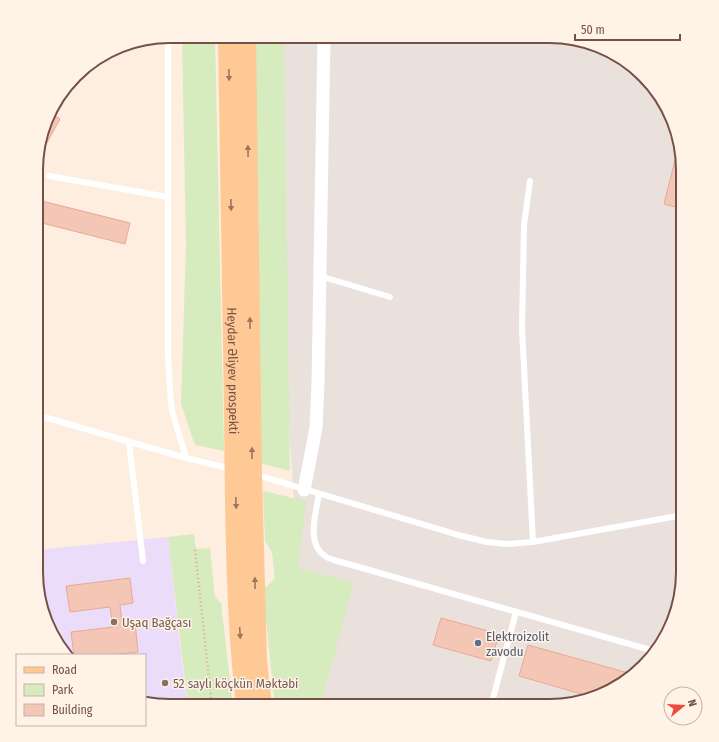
<svg xmlns="http://www.w3.org/2000/svg" width="719" height="742" font-family="'Fira Sans Condensed',sans-serif">
	<style>
		.industrial { fill: #ebe1dc }
		.education { fill: #ebddf9 }
		.green { fill: #d6ebbe }
		.building { fill: #f4c6b6; stroke: #e8a995 }
		.lines { fill: none; stroke-linecap: round; stroke-linejoin: round }
		.path { stroke: #d9a999; stroke-width: 2.5; stroke-dasharray: 1 3; stroke-linecap: butt }
		.service { stroke: #fff; stroke-width: 6 }
		.minor { stroke: #fff; stroke-width: 13 }
		.primary { stroke: #ffc995; stroke-width: 20 }
		.oneway { fill: #9e745e }
		.education-dot { fill: #8d6e63; stroke: #fff2e7; stroke-width: 1.5 }
		.service-dot { fill: #5c6f8a; stroke: #fff2e7; stroke-width: 1.5 }
		.labels { text-anchor: middle; stroke-width: 3; stroke-linejoin: round; paint-order: stroke }
		.street-label { font-size: 13px; fill: #755046; stroke: #fff2e7 }
		.education-label { font-size: 13px; fill: #785e54; stroke: #fff2e7; text-anchor: start }
		.service-label { font-size: 13px; fill: #4e5e75; stroke: #fff2e7; text-anchor: start }
		.rim { fill: none; stroke: #755046; stroke-width: 2 }
	</style>
	<rect width="100%" height="100%" fill="#fdeedf"/>
	<path class="industrial" d="M264 36 567 37 616 54 660 95 683 161V581L665 639 624 683 558 706H307Z"/>
	<path class="education" d="M168 537 182 661 188 706H161L145 701V655H67L59 647 36 581V550Z"/>
	<path class="green" d="M182 36H215L224 451 195 445 181 404 186 246Z
		M255 36H284L290 471 260 463Z
		M263 491 306 501 298 568 354 583 320 706H275L263 590 275 578 272 552 265 541Z
		M194 534 196 549 210 548 215 597 221 603 233 706H188L168 537Z"/>
	<path class="building" d="M50 113 60 119 38 159 39 144Z
		M676 156 681 157 683 161V209L664 204Z
		M38 200 130 223 125 244 38 222Z
		M130 578 133 603 120 605 122 624 135 622 138 652 110 655H74L71 632 113 627 110 607 70 612 66 586Z
		M441 618 499 634 491 661 433 645Z
		M528 645 632 674 624 683 588 696 519 676Z"/>
	<g class="lines">
		<path class="path" d="M195 550 212 706"/>
		<path class="service" d="M168 36V353L170 391 172 411 186 458
			M49 176 168 197
			M530 181 524 225 522 328 533 542
			M320 276 390 297
			M37 415 186 458 232 469
			M129 442 143 561
			M254 474 462 536 487 542 507 544 533 542 683 515
			M319 494C316 512 306 544 325 556 327 558 331 559 334 560L654 651
			M492 702 516 612"/>
		<path class="minor" d="M304 490 316 428 318 383 324 36"/>
		<g class="primary">
			<path id="s1" d="M228 36C230 161 232 285 234 410 235 508 235 608 246 706"/>
			<path d="M246 36 252 474 257 661 262 706"/>
		</g>
	</g>
	<defs><path id="oneway-solid" d="M-6-.8H1V-3.2L6.5 0L1 3.2V.8H-6Z"/></defs>
	<g class="oneway">
		<use href="#oneway-solid" transform="translate(229 75) rotate(89)"/>
		<use href="#oneway-solid" transform="translate(248 151) rotate(-91)"/>
		<use href="#oneway-solid" transform="translate(231 205) rotate(89)"/>
		<use href="#oneway-solid" transform="translate(250 323) rotate(-91)"/>
		<use href="#oneway-solid" transform="translate(252 453) rotate(-91)"/>
		<use href="#oneway-solid" transform="translate(236 503) rotate(88)"/>
		<use href="#oneway-solid" transform="translate(255 583) rotate(-91)"/>
		<use href="#oneway-solid" transform="translate(240 633) rotate(87)"/>
	</g>
	<g class="education-dot">
		<circle cx="114" cy="622" r="4"/>
		<circle cx="165" cy="683" r="4"/>
	</g>
	<circle class="service-dot" cx="478" cy="643" r="4"/>
	<g class="labels">
		<g class="street-label">
			<text dy="5" stroke="none"><textPath href="#s1" startOffset="335">Heydər Əliyev prospekti</textPath></text>
		</g>
		<g class="education-label">
			<text x="122" y="627">Uşaq Bağçası</text>
			<text x="173" y="688">52 saylı köçkün Məktəbi</text>
		</g>
		<g class="service-label">
			<text x="486" y="641">Elektroizolit<tspan x="486" dy="15">zavodu</tspan></text>
		</g>
	</g>
	<path d="M0 0H719V742H0ZM170 43H549A127 127 0 0 1 676 170V572A127 127 0 0 1 549 699H170A127 127 0 0 1 43 572V170A127 127 0 0 1 170 43Z" fill="#fff2e7" fill-rule="evenodd"/>
	<path class="rim" d="M170 43H549A127 127 0 0 1 676 170V572A127 127 0 0 1 549 699H170A127 127 0 0 1 43 572V170A127 127 0 0 1 170 43Z"/>
	<rect x="16" y="654" width="130" height="72" fill="#fff2e7" stroke="#c8b1a7"/>
	<rect x="24" y="667" width="20" height="6" fill="#ffc995" stroke="#c8b1a7"/>
	<text x="52" y="674" font-size="12" fill="#755046">Road</text>
	<rect x="24" y="684" width="20" height="12" fill="#d6ebbe" stroke="#c8b1a7"/>
	<text x="52" y="694" font-size="12" fill="#755046">Park</text>
	<rect x="24" y="704" width="20" height="12" fill="#f4c6b6" stroke="#c8b1a7"/>
	<text x="52" y="714" font-size="12" fill="#755046">Building</text>
	<g transform="translate(683 706) rotate(72)"><circle r="19" fill="#fff2e7" stroke="#c8b1a7"/>
	<path d="M0-3L7 15L0 10L-7 15Z" fill="#ef4c3d"/>
	<text y="-6" font-size="11" font-weight="bold" text-anchor="middle" fill="#755046">N</text>
	</g>
	<path d="M575 34v6h105v-6" fill="none" stroke="#755046" stroke-width="2"/>
	<text x="581" y="34" font-size="12" fill="#755046" stroke="#fff2e7" stroke-width="3" paint-order="stroke">50 m</text>
</svg>
